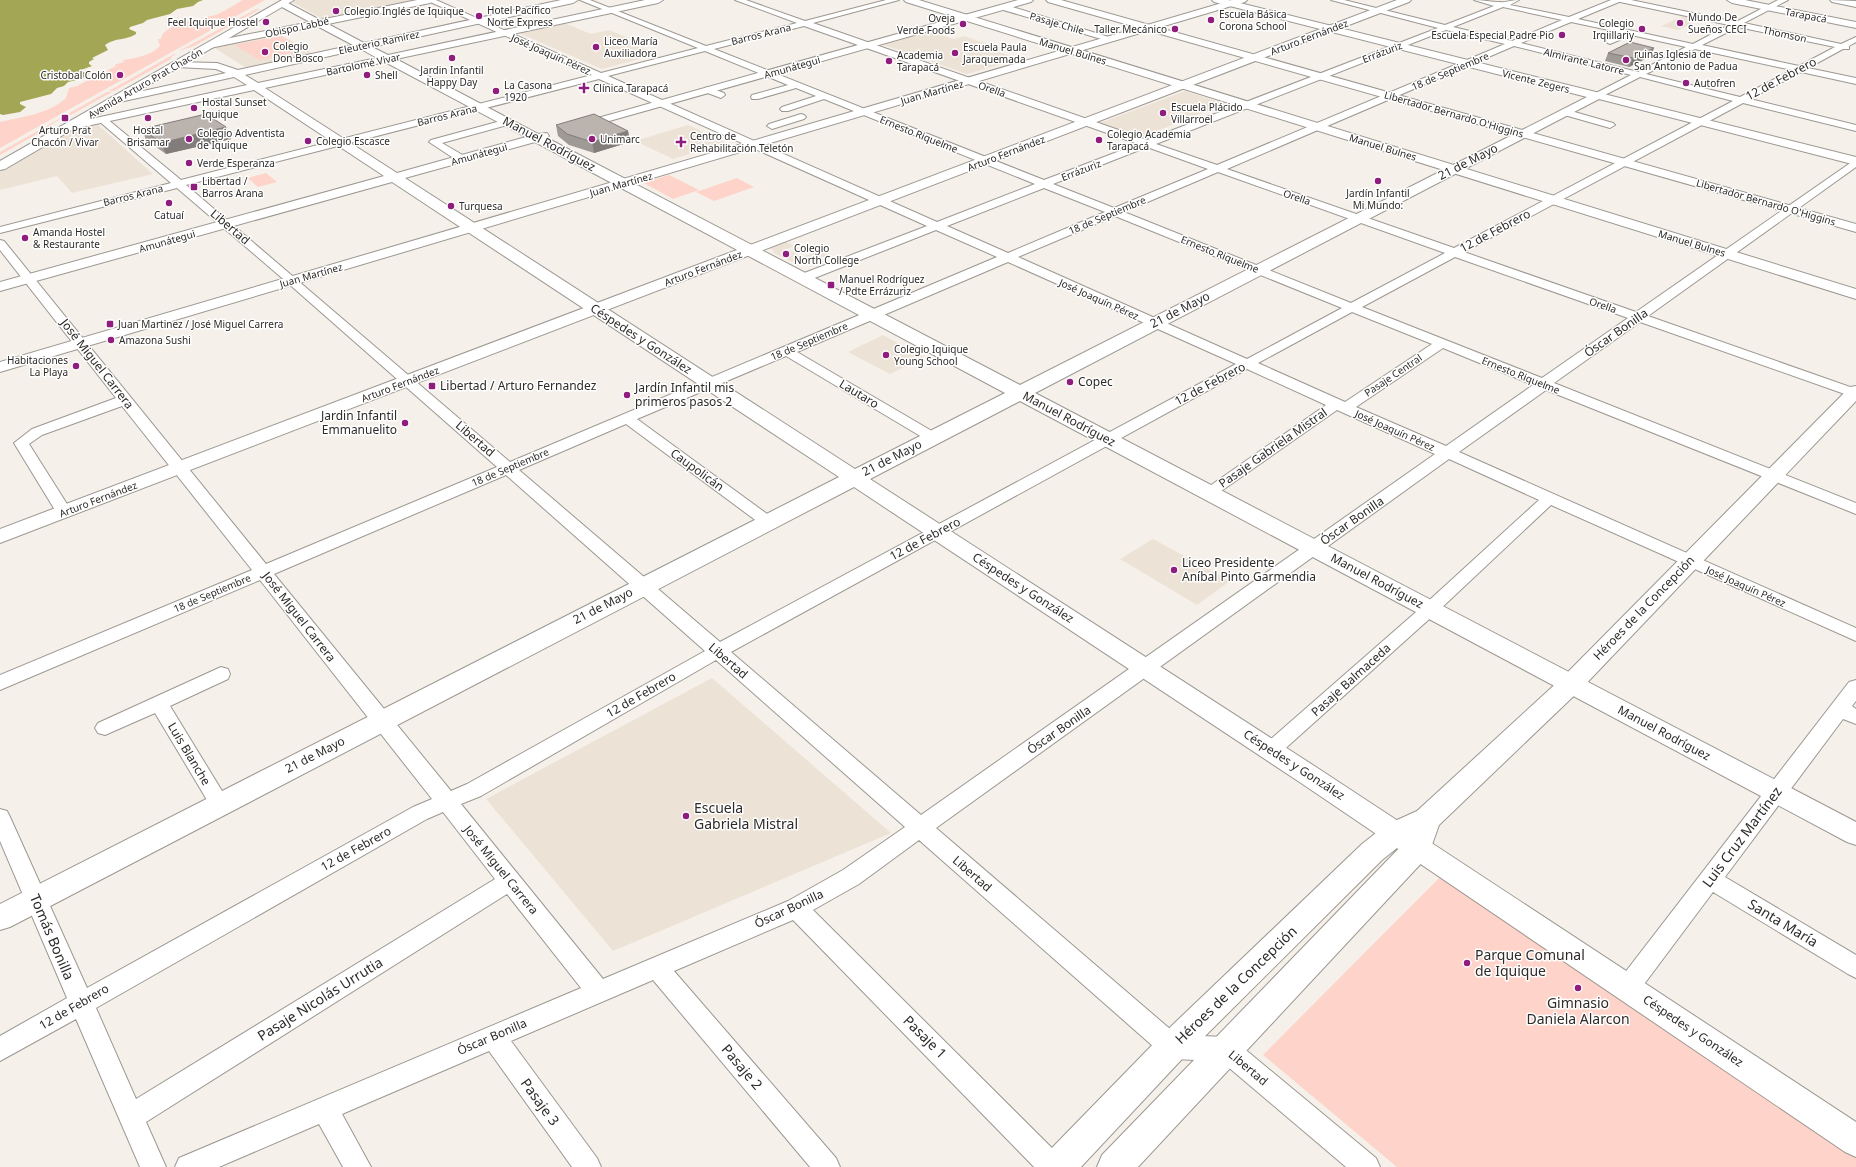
<svg xmlns="http://www.w3.org/2000/svg" width="1856" height="1167" font-family="'Noto Sans',sans-serif">
	<style>
		.built { fill: #ede2d6 }
		.green { fill: #fed3c9 }
		.water { fill: #a3a655 }
		.lines { fill: none; stroke-linecap: round; stroke-linejoin: round }
		.minor-casing { stroke: #9c9791; stroke-width: 2 }
		.tertiary-casing { stroke: #9c9791; stroke-width: 2 }
		.secondary-casing { stroke: #9c9791; stroke-width: 2 }
		.primary-casing { stroke: #9c9791; stroke-width: 2 }
		.minor { fill: #fff; fill-rule: evenodd }
		.tertiary { fill: #fff; fill-rule: evenodd }
		.secondary { fill: #fff; fill-rule: evenodd }
		.primary { fill: #fff; fill-rule: evenodd }
		.wall { fill: #a09a96 }
		.shaded-wall { fill: #827d7a }
		.building { fill: #bab3ae; stroke: #827d7a }
		.poi-dot { fill: #8e1d7e; stroke: #fff; stroke-width: 1.5 }
		.labels { text-anchor: middle; stroke-width: 3; stroke-linejoin: round; paint-order: stroke }
		.far-poi-label { font-size: 10px; fill: #2d2b29; stroke: #fff; text-anchor: start }
		.far-street-label { font-size: 10px; fill: #2d2b29; stroke: #fff }
		.street-label { font-size: 12px; fill: #2d2b29; stroke: #fff }
		.poi-label { font-size: 12px; fill: #2d2b29; stroke: #fff; text-anchor: start }
		.near-poi-label { font-size: 14px; fill: #2d2b29; stroke: #fff; text-anchor: start }
		.near-street-label { font-size: 14px; fill: #2d2b29; stroke: #fff }
	</style>
	<rect width="100%" height="100%" fill="#f6f0ea"/>
	<path class="built" d="M296 0H417L323 19 292 2Z
		M1683 16 1699 20 1678 30 1661 26Z
		M564 23 591 34 609 30 628 38 622 40 658 54 602 69 519 33Z
		M928 31 954 39 964 36 993 46 988 48 1019 59 967 74 881 44Z
		M279 34 314 54 248 69 216 49 217 46Z
		M1185 91 1226 104 1141 137 1100 123Z
		M96 123 153 174 72 193 57 176 0 190V171L68 130Z
		M688 125 727 143 673 159 635 141Z
		M785 241 794 246 787 249 803 257 819 251 828 255 802 265 795 261 792 262 772 252 775 251 768 248Z
		M883 335 924 357 890 374 848 352Z
		M1153 539 1230 581 1197 605 1120 559Z
		M712 678 891 833 613 951 486 799Z"/>
	<path class="green" d="M243 0H265L0 148V122C21 117 49 114 66 98L69 88 77 86 116 66 114 65 124 62 123 60C136 58 150 56 160 46L158 39H161C162 23 206 19 218 14 227 10 235 4 243 0Z
		M256 9H260L194 46 179 51Z
		M280 36 304 50 259 60 235 45Z
		M174 54H176L171 57V59L114 91H109Z
		M107 92H112L69 116 63 117 51 125V126L0 155V152Z
		M266 173 277 182 258 187 248 178Z
		M669 175 699 190 673 199 644 183Z
		M737 178 754 187 714 201 696 192Z
		M1446 871 1856 1152V1167H1397L1263 1055Z"/>
	<path class="water" d="M0 0H203L198 2 193 6 177 9 170 14 147 20 143 23 130 27 129 29 136 32V34C125 41 116 37 105 45L108 50 92 58 94 59 89 62V64L92 66 78 71 90 73 81 79 68 82 64 86 57 88 51 94 20 102V104L26 107 20 112 3 115 0 114Z"/>
	<g class="lines">
		<g class="minor-casing">
			<path id="minor" d="M426 0H436L601 73 698 48 580 0H590L706 46 797 23 735 0H746L805 21 886 0H899L813 23 1147 140 1438 28 1331 0H1344L1445 25 1494 6 1474 0C1483 0 1491 2 1500 2 1505 3 1512 0 1519 0L1510 5 1569 17 1611 0H1631L1736 22 1778 0H1788L1744 23 1841 44 1856 37V42L1849 46V49H1843L1808 68 1856 78V84L1801 72 1750 99 1856 125V131L1743 103 1464 252 1636 312 1856 159V167L1648 316 1856 389V398L1640 322 1554 383 1856 503V514L1546 390 1459 452 1856 628V641L1551 505 1436 613 1278 755 1271 758 1264 755 1261 750 1264 745 1424 605 1539 500 1449 459 936 828 1177 1035 1226 1037 1235 1041 1376 1158 1380 1167H1346L1221 1061 1172 1059 1163 1055 919 840 859 884 813 910 1062 1158 1066 1167H1034L793 920 674 971 836 1158 840 1167H810L653 980 511 1041 597 1158 601 1167H572L489 1051 342 1114 371 1167H343L319 1124 219 1167H175L179 1158 581 988 507 894 146 1122 166 1167H140L76 1019 0 1061V1036L67 998 0 841V809L7 811 10 817 87 988 413 807 432 799 260 580 0 690V675L252 570 122 406 42 435 29 444 72 512 70 515 64 517 58 515 14 443 32 429 116 398 0 250V240L4 241 266 564 497 467 289 284 177 188 0 233V227L171 183 100 122 98 120 100 118H106L181 180 592 75ZM1619 2H1620L1729 25 1693 44 1578 19ZM1503 7 1562 20 1512 41 1453 27ZM1571 22 1623 33 1607 40 1606 42 1610 44 1631 35 1686 47 1638 72 1521 43ZM804 26 1138 144 1044 180 714 49ZM1738 27 1835 47 1799 66 1702 45ZM1446 30 1505 44 1217 165 1156 144ZM1514 46 1631 75 1594 94 1593 96 1594 98 1597 99 1640 77 1733 101 1454 248 1227 169ZM1695 49 1792 70 1740 97 1646 74ZM705 51 788 85 752 95 751 97 752 99H758L796 88 816 96 782 107 780 109 782 111H788L824 99 1035 184 937 222 608 76ZM599 79 927 226 799 275 797 278 799 281H807L936 230 997 257 510 462 186 185ZM1147 147 1208 169 1114 208 1053 184ZM1218 172 1445 253 1351 303 1124 212ZM1044 188 1105 212 1008 253 947 226ZM1115 216 1342 308 1247 359 1018 257ZM1455 257 1628 318 1542 378 1362 307ZM1008 262 1236 364 720 642 519 470 626 424 762 525 768 527 774 525 776 522 774 519 637 419 786 356 927 440H937L939 437 937 434 797 352ZM1352 312 1432 344 1345 402 1258 363ZM1443 348 1533 385 1446 446 1356 407ZM1247 369 1326 405 1204 490 1201 493 1204 496 1209 498 1214 496 1337 410 1435 454 921 815 731 652ZM506 475 705 651 467 784 451 791 274 574ZM716 660 905 827 843 870 788 901 603 979 461 804 481 796ZM443 812 495 879 136 1099 96 1008 427 819Z
				M1000 5H1006L1115 39 1111 41H1108L1000 9Z
				M708 87 724 93 725 95 721 98 705 92V88Z
				M1564 109 1613 123 1615 125 1610 128 1561 114 1559 112Z
				M801 114 804 115 806 117 804 119 772 129 767 126 769 124Z
				M508 119 513 122 511 124 442 143 466 157 467 159 466 161H458L429 142 431 140Z
				M221 667 228 669 230 674 228 679 170 706 230 804 227 810 220 812 213 810 155 713 105 735 98 733 95 728 98 723Z
				M1856 680V701L1852 706 1856 709V724L1843 719 1725 877 1856 955V978L1848 974 1713 892 1636 995 1628 998 1620 995 1616 987 1620 979 1849 682Z"/>
		</g>
		<g class="tertiary-casing">
			<path id="tertiary" d="M417 0H435L430 3 328 24 364 43 561 0H578L573 3 372 47 388 55 645 0H663L658 3 396 59 538 134 547 133 549 136 547 138 1020 385 1587 97 1214 2 1212 0H1228L1856 157V165L1599 99 1035 393 1856 822V845L1847 842 1020 401 870 479 1319 769 1856 1122V1157L1845 1152 1301 783 854 487 10 927 0 930V904L839 477 392 182 0 291V282L384 176 254 90 68 130 62 127 68 124 247 85 234 77 115 103 109 100 115 97 226 73 216 69 177 67 172 64 173 62 217 63 238 70 353 45 317 26 210 48 205 45 210 42 310 22 280 6 278 4 280 2H286L320 20ZM361 49 377 58 258 83 245 75ZM385 62 526 137 397 173 265 88ZM535 142 1005 393 855 469 405 178Z
				M1018 0H1033L1031 2 581 129 577 130 571 127 573 125Z
				M1727 0H1745L1856 22V28L1732 3Z
				M1830 0 1856 1V7L1832 2Z"/>
		</g>
		<g class="secondary-casing">
			<path id="secondary" d="M1232 0H1247L1245 2 0 372V362Z
				M1397 0H1411L1409 2 0 543V529Z
				M1856 386V401L1580 690 1439 825 1428 856 1138 1167H1097L1102 1155 1407 840 1382 860 1183 1058 1081 1167H1040L1045 1155 1161 1036 1362 844 1386 825 1417 811 1562 678 1850 387Z"/>
		</g>
		<g class="primary-casing">
			<path id="primary" d="M282 0H294L5 169 0 170V161Z
				M904 0H919L1856 289V299L906 2Z
				M1046 0H1061L1856 224V232L1048 2Z"/>
		</g>
		<use href="#minor" class="minor"/>
		<use href="#tertiary" class="tertiary"/>
		<use href="#secondary" class="secondary"/>
		<use href="#primary" class="primary"/>
	</g>
	<path class="wall" d="M1608 53 1651 56 1629 67 1605 61Z
		M556 125 628 131 630 142 594 153 569 145 558 136Z
		M226 127 231 139 166 154 146 140 142 129Z"/>
	<path class="shaded-wall" d="M1654 48 1651 56 1629 67 1633 58Z
		M226 127 231 139 166 154 161 143Z
		M628 131 630 142 594 153 592 142Z"/>
	<path class="building" d="M1630 42 1654 48 1633 58 1608 53Z
		M206 114 226 127 161 143 142 129Z
		M594 114 628 131 592 142 567 134 556 125Z"/>
	<g class="poi-dot">
		<circle cx="336" cy="11" r="4"/>
		<circle cx="479" cy="16" r="4"/>
		<circle cx="1211" cy="20" r="4"/>
		<circle cx="266" cy="22" r="4"/>
		<circle cx="1680" cy="23" r="4"/>
		<circle cx="963" cy="24" r="4"/>
		<circle cx="1175" cy="29" r="4"/>
		<circle cx="1642" cy="29" r="4"/>
		<circle cx="1562" cy="35" r="4"/>
		<circle cx="596" cy="47" r="4"/>
		<circle cx="265" cy="52" r="4"/>
		<circle cx="955" cy="53" r="4"/>
		<circle cx="452" cy="58" r="4"/>
		<circle cx="1626" cy="60" r="4"/>
		<circle cx="889" cy="61" r="4"/>
		<circle cx="120" cy="75" r="4"/>
		<circle cx="367" cy="75" r="4"/>
		<circle cx="1686" cy="83" r="4"/>
		<path d="M582 82h4v4h4v4h-4v4h-4v-4h-4v-4h4z"/>
		<circle cx="496" cy="91" r="4"/>
		<circle cx="194" cy="108" r="4"/>
		<circle cx="1163" cy="113" r="4"/>
		<rect x="61" y="114" width="8" height="8" rx="2"/>
		<circle cx="148" cy="118" r="4"/>
		<circle cx="189" cy="139" r="4"/>
		<circle cx="592" cy="139" r="4"/>
		<circle cx="1099" cy="140" r="4"/>
		<circle cx="308" cy="141" r="4"/>
		<path d="M679 136h4v4h4v4h-4v4h-4v-4h-4v-4h4z"/>
		<circle cx="189" cy="163" r="4"/>
		<circle cx="1378" cy="181" r="4"/>
		<rect x="190" y="183" width="8" height="8" rx="2"/>
		<circle cx="169" cy="203" r="4"/>
		<circle cx="451" cy="206" r="4"/>
		<circle cx="25" cy="238" r="4"/>
		<circle cx="786" cy="254" r="4"/>
		<rect x="827" y="281" width="8" height="8" rx="2"/>
		<rect x="106" y="320" width="8" height="8" rx="2"/>
		<circle cx="111" cy="340" r="4"/>
		<circle cx="886" cy="355" r="4"/>
		<circle cx="76" cy="366" r="4"/>
		<circle cx="1070" cy="382" r="4"/>
		<rect x="428" y="382" width="8" height="8" rx="2"/>
		<circle cx="627" cy="395" r="4"/>
		<circle cx="405" cy="423" r="4"/>
		<circle cx="1174" cy="570" r="4"/>
		<circle cx="686" cy="816" r="4"/>
		<circle cx="1467" cy="963" r="4"/>
		<circle cx="1578" cy="988" r="4"/>
	</g>
	<g class="labels">
		<g class="far-poi-label">
			<text x="487" y="14">Hotel Pacífico<tspan x="487" dy="12">Norte Express</tspan></text>
			<text x="344" y="15">Colegio Inglés de Iquique</text>
			<text x="1219" y="18">Escuela Básica<tspan x="1219" dy="12">Corona School</tspan></text>
			<text x="1688" y="21">Mundo De<tspan x="1688" dy="12">Sueños CECI</tspan></text>
			<text x="955" y="22" text-anchor="end">Oveja<tspan x="955" dy="12">Verde Foods</tspan></text>
			<text x="258" y="26" text-anchor="end">Feel Iquique Hostel</text>
			<text x="1634" y="27" text-anchor="end">Colegio<tspan x="1634" dy="12">Irqiillariy</tspan></text>
			<text x="1167" y="33" text-anchor="end">Taller Mecánico</text>
			<text x="1554" y="39" text-anchor="end">Escuela Especial Padre Pio</text>
			<text x="604" y="45">Liceo María<tspan x="604" dy="12">Auxiliadora</tspan></text>
			<text x="273" y="50">Colegio<tspan x="273" dy="12">Don Bosco</tspan></text>
			<text x="963" y="51">Escuela Paula<tspan x="963" dy="12">Jaraquemada</tspan></text>
			<text x="1634" y="58">ruinas Iglesia de<tspan x="1634" dy="12">San Antonio de Padua</tspan></text>
			<text x="897" y="59">Academia<tspan x="897" dy="12">Tarapacá</tspan></text>
			<text x="452" y="74" text-anchor="middle">Jardin Infantil<tspan x="452" dy="12">Happy Day</tspan></text>
			<text x="112" y="79" text-anchor="end">Cristobal Colón</text>
			<text x="375" y="79">Shell</text>
			<text x="1694" y="87">Autofren</text>
			<text x="504" y="89">La Casona<tspan x="504" dy="12">1920</tspan></text>
			<text x="593" y="92">Clínica Tarapacá</text>
			<text x="202" y="106">Hostal Sunset<tspan x="202" dy="12">Iquique</tspan></text>
			<text x="1171" y="111">Escuela Plácido<tspan x="1171" dy="12">Villarroel</tspan></text>
			<text x="65" y="134" text-anchor="middle">Arturo Prat<tspan x="65" dy="12">Chacón / Vivar</tspan></text>
			<text x="148" y="134" text-anchor="middle">Hostal<tspan x="148" dy="12">Brisamar</tspan></text>
			<text x="197" y="137">Colegio Adventista<tspan x="197" dy="12">de Iquique</tspan></text>
			<text x="1107" y="138">Colegio Academia<tspan x="1107" dy="12">Tarapacá</tspan></text>
			<text x="690" y="140">Centro de<tspan x="690" dy="12">Rehabilitación Teletón</tspan></text>
			<text x="600" y="143">Unimarc</text>
			<text x="316" y="145">Colegio Escasce</text>
			<text x="197" y="167">Verde Esperanza</text>
			<text x="202" y="185">Libertad /<tspan x="202" dy="12">Barros Arana</tspan></text>
			<text x="1378" y="197" text-anchor="middle">Jardín Infantil<tspan x="1378" dy="12">Mi Mundo:</tspan></text>
			<text x="459" y="210">Turquesa</text>
			<text x="169" y="219" text-anchor="middle">Catuaí</text>
			<text x="33" y="236">Amanda Hostel<tspan x="33" dy="12">&amp; Restaurante</tspan></text>
			<text x="794" y="252">Colegio<tspan x="794" dy="12">North College</tspan></text>
			<text x="839" y="283">Manuel Rodríguez<tspan x="839" dy="12">/ Pdte Errázuriz</tspan></text>
			<text x="118" y="328">Juan Martinez / José Miguel Carrera</text>
			<text x="119" y="344">Amazona Sushi</text>
			<text x="894" y="353">Colegio Iquique<tspan x="894" dy="12">Young School</tspan></text>
			<text x="68" y="364" text-anchor="end">Habitaciones<tspan x="68" dy="12">La Playa</tspan></text>
		</g>
		<g class="far-street-label">
			<text transform="translate(1806 15) rotate(11)" y="4">Tarapacá</text>
			<text transform="translate(1057 23) rotate(16)" y="4">Pasaje Chile</text>
			<text transform="translate(297 27) rotate(-12)" y="4">Obispo Labbé</text>
			<text transform="translate(761 34) rotate(-14)" y="4">Barros Arana</text>
			<text transform="translate(1785 34) rotate(12)" y="4">Thomson</text>
			<text transform="translate(1309 37) rotate(-21)" y="4">Arturo Fernández</text>
			<text transform="translate(379 42) rotate(-12)" y="4">Eleuterio Ramírez</text>
			<text transform="translate(1073 51) rotate(17)" y="4">Manuel Bulnes</text>
			<text transform="translate(1382 52) rotate(-21)" y="4">Errázuriz</text>
			<text transform="translate(551 54) rotate(24)" y="4">José Joaquín Pérez</text>
			<text transform="translate(1584 61) rotate(14)" y="4">Almirante Latorre</text>
			<text transform="translate(363 64) rotate(-12)" y="4">Bartolomé Vivar</text>
			<text transform="translate(792 67) rotate(-16)" y="4">Amunátegui</text>
			<text transform="translate(1450 71) rotate(-23)" y="4">18 de Septiembre</text>
			<text transform="translate(1536 81) rotate(14)" y="4">Vicente Zegers</text>
			<text transform="translate(145 83) rotate(-30)" y="4">Avenida Arturo Prat Chacón</text>
			<text transform="translate(992 89) rotate(19)" y="4">Orella</text>
			<text transform="translate(932 92) rotate(-16)" y="4">Juan Martínez</text>
			<text transform="translate(1454 114) rotate(16)" y="4">Libertador Bernardo O'Higgins</text>
			<text transform="translate(447 115) rotate(-14)" y="4">Barros Arana</text>
			<text transform="translate(919 134) rotate(22)" y="4">Ernesto Riquelme</text>
			<text transform="translate(1383 147) rotate(17)" y="4">Manuel Bulnes</text>
			<text transform="translate(1006 153) rotate(-21)" y="4">Arturo Fernández</text>
			<text transform="translate(479 154) rotate(-16)" y="4">Amunátegui</text>
			<text transform="translate(1081 170) rotate(-21)" y="4">Errázuriz</text>
			<text transform="translate(621 184) rotate(-16)" y="4">Juan Martínez</text>
			<text transform="translate(133 195) rotate(-14)" y="4">Barros Arana</text>
			<text transform="translate(1297 197) rotate(19)" y="4">Orella</text>
			<text transform="translate(1766 202) rotate(16)" y="4">Libertador Bernardo O'Higgins</text>
			<text transform="translate(1107 215) rotate(-23)" y="4">18 de Septiembre</text>
			<text transform="translate(167 241) rotate(-16)" y="4">Amunátegui</text>
			<text transform="translate(1692 243) rotate(17)" y="4">Manuel Bulnes</text>
			<text transform="translate(1220 254) rotate(22)" y="4">Ernesto Riquelme</text>
			<text transform="translate(703 268) rotate(-21)" y="4">Arturo Fernández</text>
			<text transform="translate(311 275) rotate(-16)" y="4">Juan Martínez</text>
			<text transform="translate(1099 299) rotate(24)" y="4">José Joaquín Pérez</text>
			<text transform="translate(1603 305) rotate(19)" y="4">Orella</text>
			<text transform="translate(809 341) rotate(-23)" y="4">18 de Septiembre</text>
			<text transform="translate(1393 375) rotate(-34)" y="4">Pasaje Central</text>
			<text transform="translate(1521 375) rotate(22)" y="4">Ernesto Riquelme</text>
			<text transform="translate(400 384) rotate(-21)" y="4">Arturo Fernández</text>
			<text transform="translate(1395 430) rotate(24)" y="4">José Joaquín Pérez</text>
			<text transform="translate(510 467) rotate(-23)" y="4">18 de Septiembre</text>
			<text transform="translate(98 499) rotate(-21)" y="4">Arturo Fernández</text>
			<text transform="translate(1746 586) rotate(24)" y="4">José Joaquín Pérez</text>
			<text transform="translate(212 593) rotate(-23)" y="4">18 de Septiembre</text>
		</g>
		<g class="street-label">
			<text transform="translate(1781 79) rotate(-28)" y="4">12 de Febrero</text>
			<text transform="translate(549 144) rotate(28)" y="4">Manuel Rodríguez</text>
			<text transform="translate(1468 162) rotate(-27)" y="4">21 de Mayo</text>
			<text transform="translate(230 227) rotate(40)" y="4">Libertad</text>
			<text transform="translate(1495 231) rotate(-28)" y="4">12 de Febrero</text>
			<text transform="translate(1180 310) rotate(-27)" y="4">21 de Mayo</text>
			<text transform="translate(1616 333) rotate(-35)" y="4">Óscar Bonilla</text>
			<text transform="translate(641 339) rotate(33)" y="4">Céspedes y González</text>
			<text transform="translate(97 364) rotate(52)" y="4">José Miguel Carrera</text>
			<text transform="translate(1210 384) rotate(-28)" y="4">12 de Febrero</text>
			<text transform="translate(859 394) rotate(31)" y="4">Lautaro</text>
			<text transform="translate(1069 419) rotate(28)" y="4">Manuel Rodríguez</text>
			<text transform="translate(475 439) rotate(41)" y="4">Libertad</text>
			<text transform="translate(1273 448) rotate(-35)" y="4">Pasaje Gabriela Mistral</text>
			<text transform="translate(892 458) rotate(-27)" y="4">21 de Mayo</text>
			<text transform="translate(697 470) rotate(36)" y="4">Caupolicán</text>
			<text transform="translate(1352 521) rotate(-35)" y="4">Óscar Bonilla</text>
			<text transform="translate(925 539) rotate(-28)" y="4">12 de Febrero</text>
			<text transform="translate(1377 581) rotate(28)" y="4">Manuel Rodríguez</text>
			<text transform="translate(1023 588) rotate(33)" y="4">Céspedes y González</text>
			<text transform="translate(603 606) rotate(-27)" y="4">21 de Mayo</text>
			<text transform="translate(1644 608) rotate(-46)" y="4">Héroes de la Concepción</text>
			<text transform="translate(299 617) rotate(52)" y="4">José Miguel Carrera</text>
			<text transform="translate(728 661) rotate(41)" y="4">Libertad</text>
			<text transform="translate(1351 680) rotate(-42)" y="4">Pasaje Balmaceda</text>
			<text transform="translate(641 695) rotate(-30)" y="4">12 de Febrero</text>
			<text transform="translate(1059 730) rotate(-35)" y="4">Óscar Bonilla</text>
			<text transform="translate(1664 733) rotate(28)" y="4">Manuel Rodríguez</text>
			<text transform="translate(189 754) rotate(59)" y="4">Luis Blanche</text>
			<text transform="translate(315 755) rotate(-27)" y="4">21 de Mayo</text>
			<text transform="translate(1294 765) rotate(33)" y="4">Céspedes y González</text>
			<text transform="translate(356 849) rotate(-29)" y="4">12 de Febrero</text>
			<text transform="translate(501 870) rotate(51)" y="4">José Miguel Carrera</text>
			<text transform="translate(972 874) rotate(41)" y="4">Libertad</text>
			<text transform="translate(789 909) rotate(-25)" y="4">Óscar Bonilla</text>
			<text transform="translate(74 1007) rotate(-30)" y="4">12 de Febrero</text>
			<text transform="translate(1693 1031) rotate(34)" y="4">Céspedes y González</text>
			<text transform="translate(492 1037) rotate(-23)" y="4">Óscar Bonilla</text>
			<text transform="translate(1248 1068) rotate(40)" y="4">Libertad</text>
		</g>
		<g class="poi-label">
			<text x="1078" y="386">Copec</text>
			<text x="440" y="390">Libertad / Arturo Fernandez</text>
			<text x="635" y="392">Jardín Infantil mis<tspan x="635" dy="14">primeros pasos 2</tspan></text>
			<text x="397" y="420" text-anchor="end">Jardin Infantil<tspan x="397" dy="14">Emmanuelito</tspan></text>
			<text x="1182" y="567">Liceo Presidente<tspan x="1182" dy="14">Aníbal Pinto Garmendia</tspan></text>
		</g>
		<g class="near-poi-label">
			<text x="694" y="813">Escuela<tspan x="694" dy="16">Gabriela Mistral</tspan></text>
			<text x="1475" y="960">Parque Comunal<tspan x="1475" dy="16">de Iquique</tspan></text>
			<text x="1578" y="1008" text-anchor="middle">Gimnasio<tspan x="1578" dy="16">Daniela Alarcon</tspan></text>
		</g>
		<g class="near-street-label">
			<text transform="translate(1742 837) rotate(-53)" y="5">Luis Cruz Martínez</text>
			<text transform="translate(1783 923) rotate(31)" y="5">Santa María</text>
			<text transform="translate(52 937) rotate(67)" y="5">Tomás Bonilla</text>
			<text transform="translate(1236 985) rotate(-44)" y="5">Héroes de la Concepción</text>
			<text transform="translate(320 999) rotate(-32)" y="5">Pasaje Nicolás Urrutia</text>
			<text transform="translate(925 1037) rotate(45)" y="5">Pasaje 1</text>
			<text transform="translate(742 1067) rotate(50)" y="5">Pasaje 2</text>
			<text transform="translate(540 1102) rotate(54)" y="5">Pasaje 3</text>
		</g>
	</g>
</svg>
